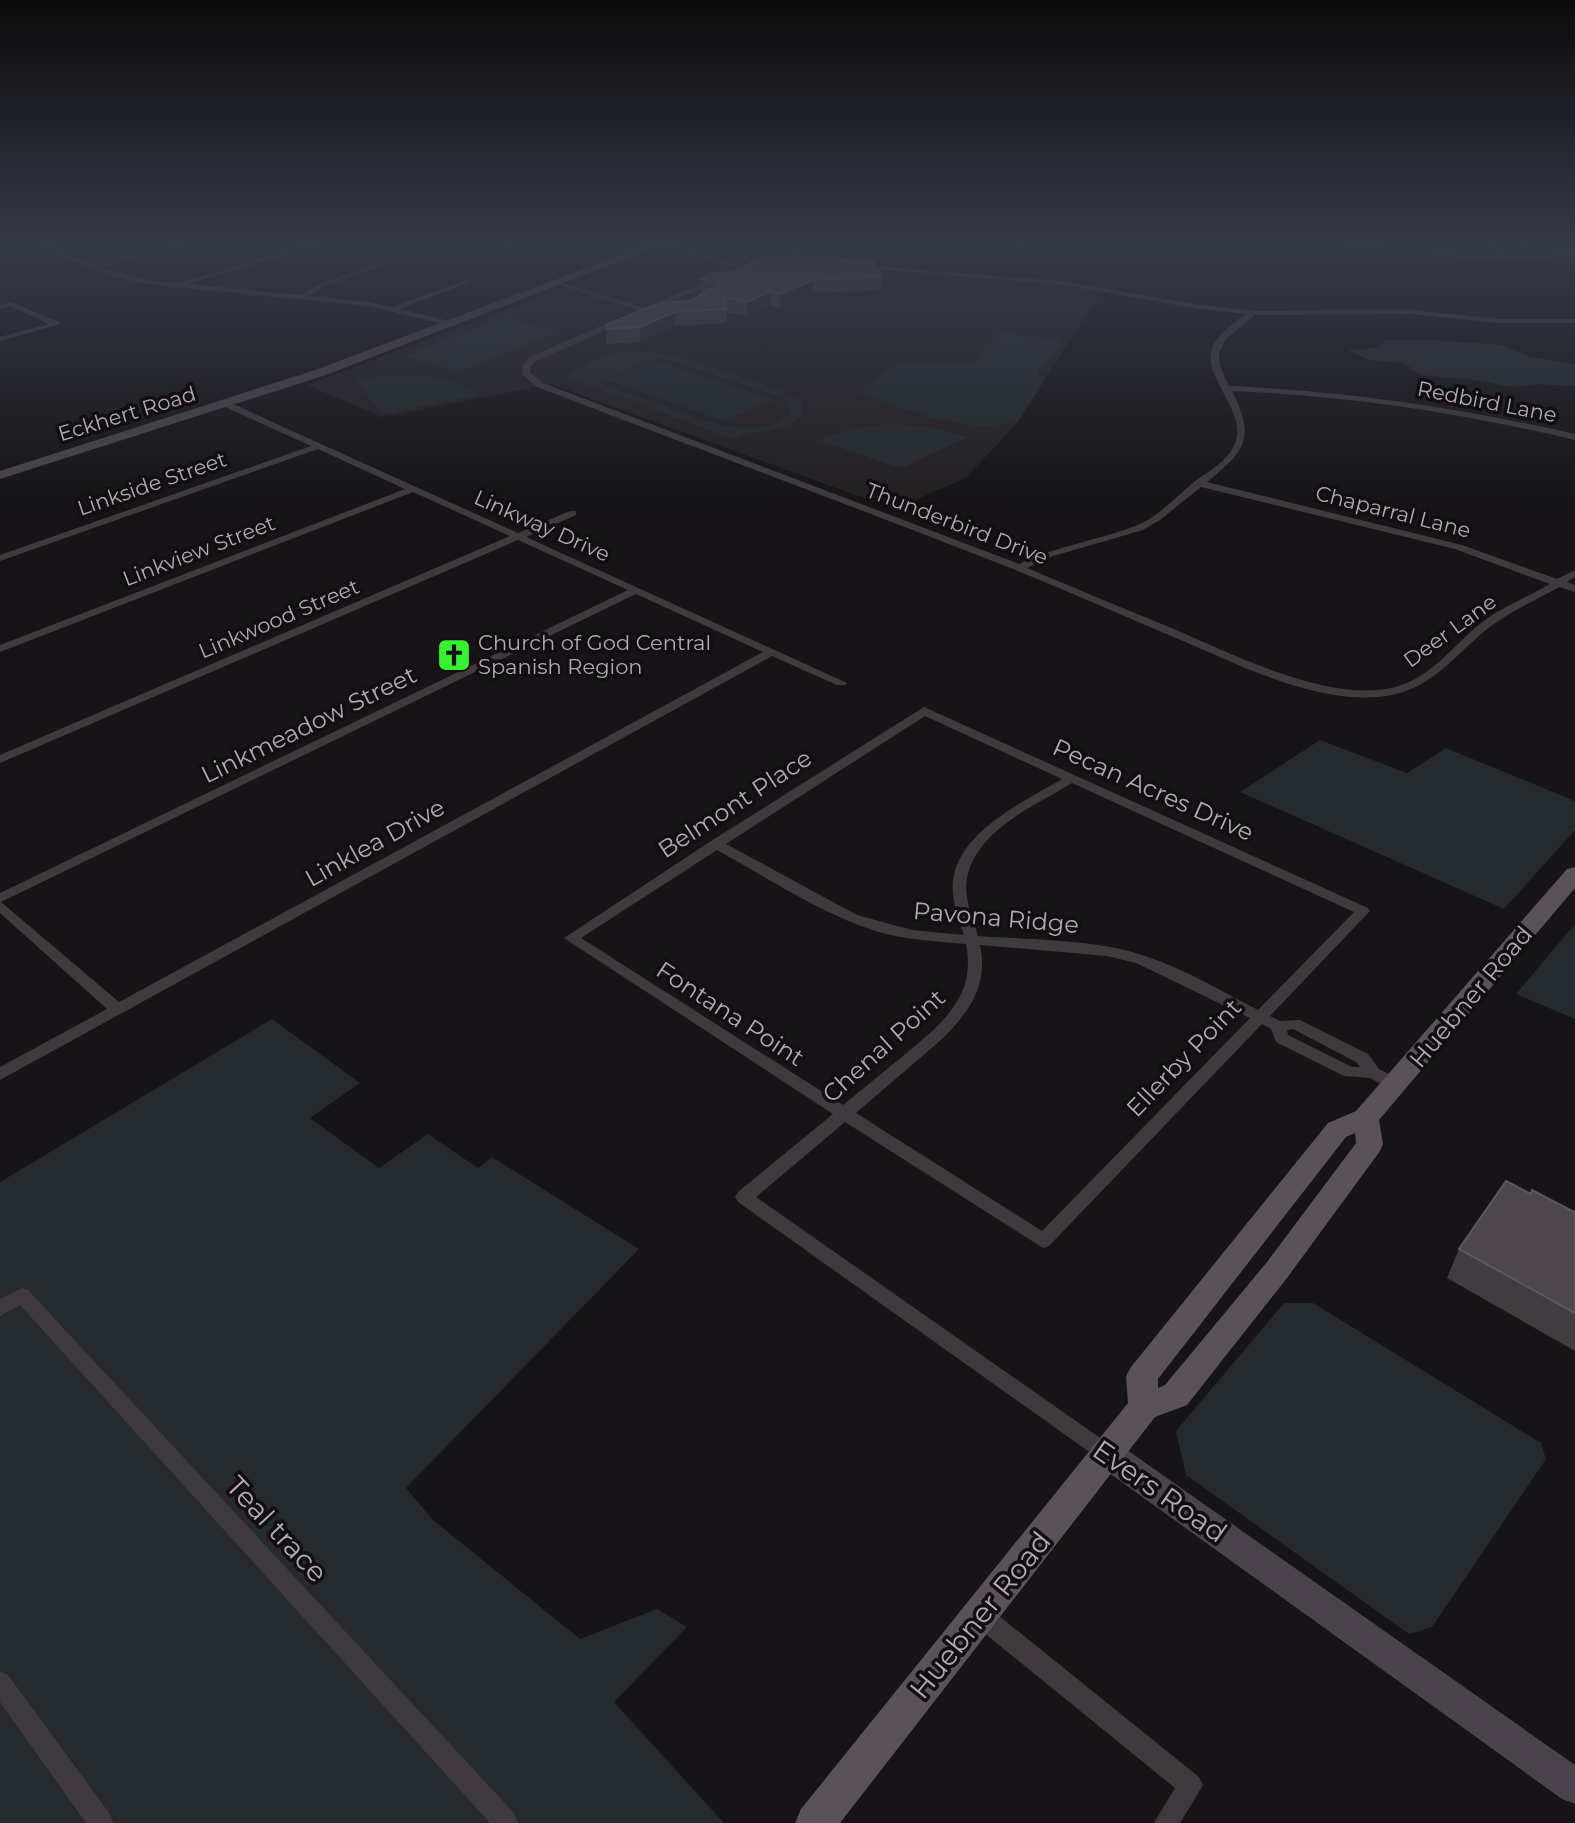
<svg xmlns="http://www.w3.org/2000/svg" width="1575" height="1823" font-family="Montserrat,sans-serif">
	<style>
		.built { fill: #232022 }
		.green { fill: #242a2e; fill-rule: evenodd }
		.lines { fill: none; stroke-linecap: round; stroke-linejoin: round }
		.street { fill: #403a3f; fill-rule: evenodd }
		.secondary { fill: #4b434b; fill-rule: evenodd }
		.primary { fill: #5a5159; fill-rule: evenodd }
		.wall { fill: #413c40 }
		.shaded-wall { fill: #2a272a }
		.building { fill: #4d474d; stroke: #5e565d; stroke-width: 2 }
		.labels { text-anchor: middle; stroke-width: 7; stroke-linejoin: round; paint-order: stroke }
		.far-street-label { font-size: 21px; fill: #b6a6b6; stroke: #110f11 }
		.far-poi-label { font-size: 21px; fill: #b6a6b6; stroke: #110f11; text-anchor: start }
		.street-label { font-size: 24px; fill: #b6a6b6; stroke: #110f11 }
		.near-street-label { font-size: 28px; fill: #b6a6b6; stroke: #110f11 }
	</style>
	<rect width="100%" height="100%" fill="#161416"/>
	<path class="built" d="M661 251 751 271 793 265 1066 284 1101 292 1018 422 966 478 894 509 551 384 382 417 307 385Z"/>
	<path class="green" d="M504 317 559 332 459 372 403 356Z
		M997 332 1063 340 1043 370 1037 369 1038 375 1045 378 1017 422C965 435 906 409 857 393L897 364 974 362Z
		M1385 340H1433L1503 345 1528 356 1575 364V386L1538 384 1514 387 1467 379 1420 375 1404 363 1370 360 1347 350 1378 348Z
		M634 351 677 356 782 391 801 401 803 413C790 431 762 433 741 433L744 435 734 439 564 377C575 373 579 368 589 362 602 354 619 352 634 351ZM661 358 777 396 787 401 790 412C760 448 689 415 655 402 636 396 616 390 598 381Z
		M658 361 774 400 723 421 606 379Z
		M391 375C423 375 452 376 479 395L382 414 355 380Z
		M890 424 923 426 967 437 906 466H894L818 440 850 429Z
		M1320 740 1407 773 1446 748 1575 801V830L1504 909 1240 792Z
		M1575 924V1019L1516 994Z
		M272 1019 360 1083 310 1118 379 1168 428 1134 478 1168 492 1157 639 1249 406 1488 433 1520 580 1639 657 1609 687 1627 614 1702 724 1823H0V1182Z
		M1284 1303H1313L1541 1443 1546 1459 1432 1627 1409 1634 1186 1475 1176 1431Z"/>
	<g class="lines">
		<path class="street" d="M33 244H43L94 265 177 244H189L100 267 145 280 178 283 311 244H322L188 284 300 295 322 283 390 259 392 262 326 285 309 296 369 302 392 307 467 280 473 281 399 309 454 322V326H451L369 306 145 284 111 276Z
			M656 244H667L744 267 762 263 765 265 746 271 644 312 554 283 560 282 644 308 737 269Z
			M1323 244H1352L1499 257 1485 244H1492L1506 256 1575 251V255L1499 261Z
			M859 265 1063 281 1194 304 1253 311 1411 310 1499 319H1575V323H1499L1411 314 1255 315 1226 339 1219 353 1220 366 1229 386C1346 391 1461 408 1575 434V440C1462 413 1348 396 1232 391 1256 439 1245 451 1207 482L1462 545 1557 579 1575 570V577L1567 582 1575 585V592L1559 587C1537 600 1512 610 1491 626 1458 651 1436 686 1392 695 1324 708 1244 667 1183 641 1126 617 1070 592 1013 569 855 507 696 448 537 387L522 374 523 365 530 357 619 318H625V322L536 361 531 366 530 373 543 383 1019 564C1056 546 1096 541 1135 526 1157 518 1176 497 1194 482 1204 474 1218 467 1227 456 1259 421 1206 386 1211 353 1214 335 1233 324 1246 314L1194 308 1063 285 857 268ZM1201 487 1455 549 1550 584C1528 597 1502 607 1481 623 1456 643 1437 670 1407 683 1342 711 1231 653 1169 627 1122 608 1075 588 1027 568L1050 557 1143 530 1160 520Z
			M11 302 59 322 60 324 0 341V337L49 324 10 306 0 309V305Z
			M226 401 518 533 570 511H576V515L526 537 847 683 845 685H837L772 656 0 1080V1067L107 1009 0 913V893L628 590 518 540 0 763V755L510 536 413 492 0 652V645L405 489 318 449 0 561V555L311 446 223 406V402ZM636 594 763 652 119 1002 1 902Z
			M924 707 1368 908 1370 911 1270 1016 1280 1021 1300 1020 1368 1054 1379 1069 1402 1081 1404 1085 1402 1089H1390L1370 1078 1344 1076 1276 1042 1271 1029 1262 1024 1049 1246 1043 1248 845 1122 756 1197 1116 1449 1119 1455 1116 1461 1109 1464 1102 1461 738 1202 735 1197 738 1192 833 1114 564 938 711 841ZM925 716 1062 779C1025 801 958 832 953 881 951 899 958 918 964 935L912 930 857 915 726 844ZM1072 783 1354 912 1258 1010C1221 991 1185 969 1145 956 1097 939 1030 940 978 936 973 918 963 897 967 878 976 830 1035 806 1072 783ZM717 850C766 877 822 914 875 931 905 940 935 941 966 944 977 998 940 1025 903 1056 883 1072 863 1089 843 1105L581 938ZM980 945 1107 956 1136 963 1250 1018 1042 1231 856 1113C875 1097 894 1080 913 1064 950 1033 992 999 980 945ZM1293 1029 1356 1062 1360 1067H1352L1288 1035 1287 1030Z
			M22 1288 28 1290 515 1814 518 1823H490L20 1305 0 1316V1299Z
			M980 1604 988 1607 1199 1777 1203 1785 1180 1823H1154L1175 1788 972 1623 969 1615 972 1607Z
			M0 1672 8 1675 110 1814 113 1823H86L0 1702Z"/>
		<path class="secondary" d="M650 244H665L323 376 0 479V471L315 370Z
			M1109 1442 1120 1445 1575 1765V1804L1562 1799 1098 1465 1094 1455 1098 1445Z"/>
		<path class="primary" d="M1575 867V888L1379 1120 1383 1144 1380 1151 1287 1278 1187 1405 1155 1417 840 1823H795L801 1809 1128 1403 1126 1376 1131 1367 1328 1123 1356 1111 1567 869ZM1355 1133 1356 1143 1267 1262 1165 1385 1158 1388V1379L1346 1137Z"/>
	</g>
	<path class="wall" d="M744 266 882 276V290L813 293 780 308 771 306 747 316 727 312V323L675 326 640 342 607 344 606 325 689 301 704 293H702L701 279 744 272Z
		M1532 1190 1574 1212 1575 1211V1351L1447 1278 1459 1249 1530 1193Z"/>
	<path class="shaded-wall" d="M813 280V293L780 308V294Z
		M770 292 771 306 747 316V302Z
		M675 312V326L640 342V327Z"/>
	<path class="building" d="M793 255 872 261 882 276 813 280 780 294 770 292 747 302 723 297 726 309 675 312 640 327 606 329V325L659 303 689 301 722 284 701 279 715 273 748 272 744 266 762 258Z
		M1506 1181 1531 1194 1532 1190 1574 1212 1575 1211V1313L1459 1249Z"/>
	<linearGradient id="sky" x2="0" y2="1"><stop stop-color="#0c0b0c"/><stop offset="0.49" stop-color="#363a47"/><stop offset="1" stop-color="#363a47" stop-opacity="0"/></linearGradient>
	<rect width="1575" height="500" fill="url(#sky)"/>
	<defs>
		<g id="church-square" transform="scale(1.75)"><rect x="-9" y="-9" width="18" height="18" rx="4" fill="#37f230" stroke="#110f11"/><path d="M-1.2-6h2.4v3.5h3.3v2.4h-3.3V6h-2.4V-.1h-3.3v-2.4h3.3Z" fill="#111"/></g>
	</defs>
	<g fill-rule="evenodd">
		<use href="#church-square" x="454" y="655"/>
	</g>
	<g class="labels">
		<g class="far-street-label">
			<text transform="translate(1487 402) rotate(11)" y="7">Redbird Lane</text>
			<text transform="translate(127 414) rotate(-17)" y="7">Eckhert Road</text>
			<text transform="translate(152 484) rotate(-19)" y="7">Linkside Street</text>
			<text transform="translate(1393 512) rotate(14)" y="7">Chaparral Lane</text>
			<text transform="translate(957 524) rotate(21)" y="7">Thunderbird Drive</text>
			<text transform="translate(542 526) rotate(24)" y="7">Linkway Drive</text>
			<text transform="translate(199 551) rotate(-21)" y="7">Linkview Street</text>
			<text transform="translate(279 619) rotate(-23)" y="7">Linkwood Street</text>
			<text transform="translate(1450 631) rotate(-36)" y="7">Deer Lane</text>
		</g>
		<g class="far-poi-label">
			<text x="478" y="650">Church of God Central<tspan x="478" dy="24">Spanish Region</tspan></text>
		</g>
		<g class="street-label">
			<text transform="translate(309 725) rotate(-26)" y="8">Linkmeadow Street</text>
			<text transform="translate(1153 790) rotate(24)" y="8">Pecan Acres Drive</text>
			<text transform="translate(735 804) rotate(-33)" y="8">Belmont Place</text>
			<text transform="translate(375 843) rotate(-29)" y="8">Linklea Drive</text>
			<text transform="translate(996 918) rotate(5)" y="8">Pavona Ridge</text>
			<text transform="translate(1471 997) rotate(-50)" y="8">Huebner Road</text>
			<text transform="translate(730 1014) rotate(33)" y="8">Fontana Point</text>
			<text transform="translate(884 1046) rotate(-42)" y="8">Chenal Point</text>
			<text transform="translate(1184 1058) rotate(-46)" y="8">Ellerby Point</text>
		</g>
		<g class="near-street-label">
			<text transform="translate(1160 1491) rotate(35)" y="10">Evers Road</text>
			<text transform="translate(277 1529) rotate(47)" y="10">Teal trace</text>
			<text transform="translate(980 1615) rotate(-51)" y="10">Huebner Road</text>
		</g>
	</g>
</svg>
